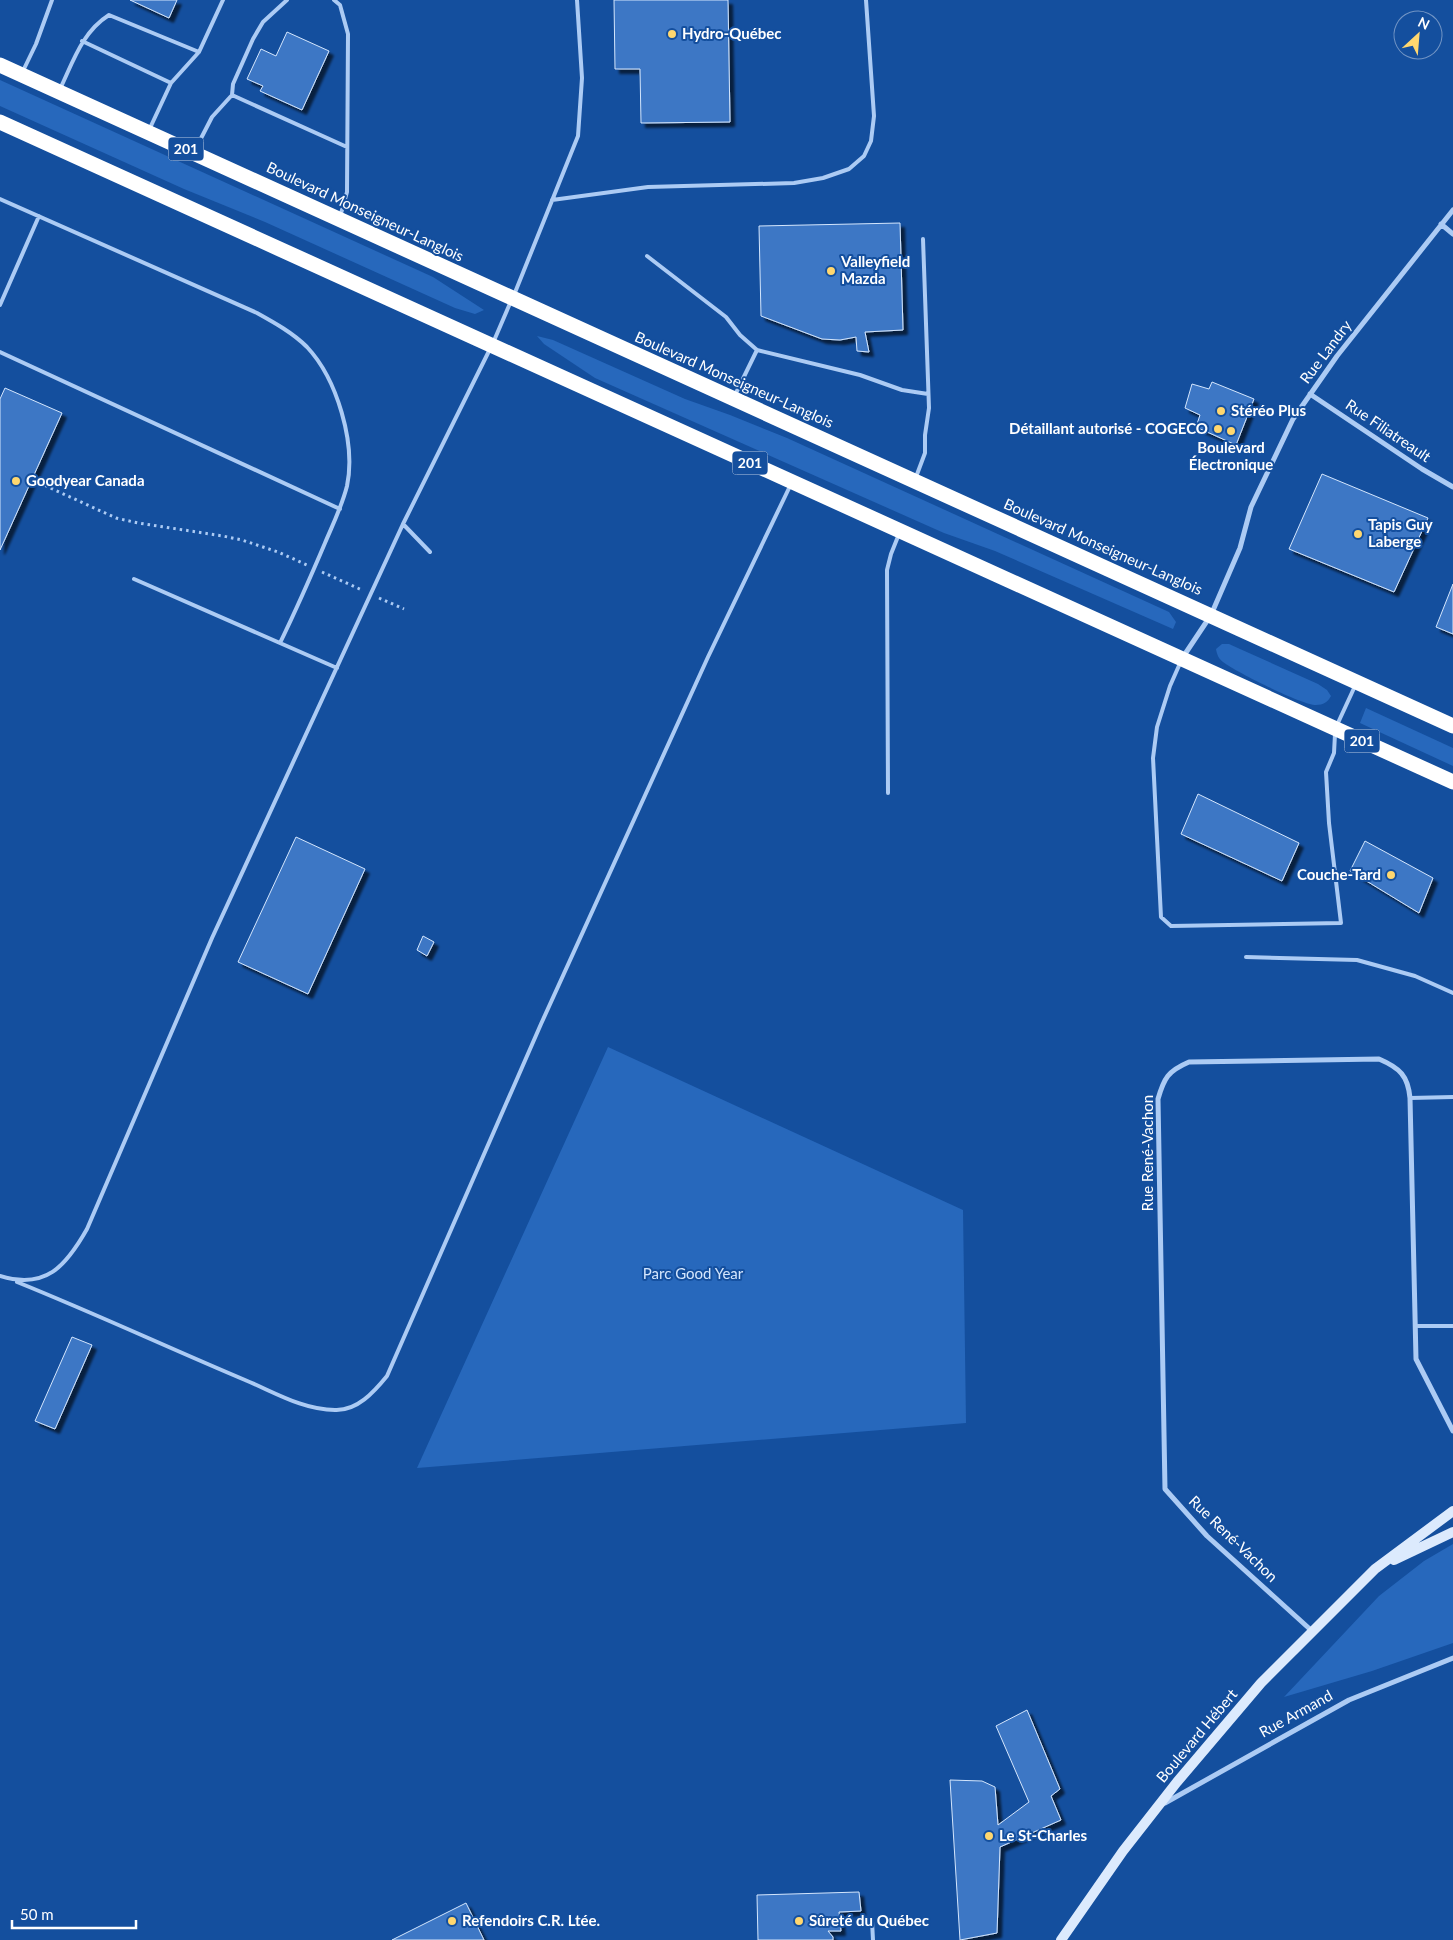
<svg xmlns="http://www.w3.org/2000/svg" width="1453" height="1940" font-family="Lato,sans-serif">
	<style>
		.green { fill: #2768bc }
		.building { fill: #3d77c5; stroke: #d4e6fd; filter: url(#shadow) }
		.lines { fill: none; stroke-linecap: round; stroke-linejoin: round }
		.path { stroke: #accbf4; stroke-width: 3; stroke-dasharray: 2.5 4; stroke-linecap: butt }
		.lane { stroke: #accbf4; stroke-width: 4 }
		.street { stroke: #accbf4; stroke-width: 5 }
		.secondary { stroke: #dceafd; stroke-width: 10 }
		.highway { stroke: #fff; stroke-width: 15 }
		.poi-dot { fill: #ffd76f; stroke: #144f9e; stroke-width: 2 }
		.labels { text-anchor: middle; stroke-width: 4; stroke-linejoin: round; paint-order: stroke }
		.shield { fill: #144f9e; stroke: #b8cae2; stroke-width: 1 }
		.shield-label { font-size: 14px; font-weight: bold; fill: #fff }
		.poi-label { font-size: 15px; font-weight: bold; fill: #fff; stroke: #144f9e; text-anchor: start }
		.street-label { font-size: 15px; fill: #fff; stroke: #144f9e }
		.park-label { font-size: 15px; fill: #d4e6fd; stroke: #144f9e }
	</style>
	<defs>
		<filter id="shadow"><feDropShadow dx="4.5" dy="4.5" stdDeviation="1" flood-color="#0009"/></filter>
	</defs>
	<rect width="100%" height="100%" fill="#144f9e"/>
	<path class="green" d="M0 80 433 277 484 310 475 314 455 308 265 222 184 189 0 106Z
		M537 336 553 340 685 399 730 415 787 438 1169 612 1176 622 1173 629 995 551 944 533 595 378 544 344Z
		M1222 644H1229L1240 649 1318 684 1327 690 1331 696C1328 702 1323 705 1316 705 1302 705 1236 672 1223 662 1219 659 1217 655 1216 649Z
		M1366 708 1453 748V766L1360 723Z
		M608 1047 963 1210 966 1423 417 1468Z
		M1453 1544V1643L1372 1671 1284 1697 1379 1596 1424 1561Z"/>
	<path class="building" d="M130 0H177L169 18Z
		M614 0H728L730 122 641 123 640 69H615Z
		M287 32 329 51 302 110 260 91 263 86 247 79 261 49 276 56Z
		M900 223 903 330 865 332 869 352 857 351 856 337 840 340 822 339 761 316 759 226Z
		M1212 382 1254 399 1236 445 1196 427 1200 415 1185 408 1192 384 1209 389Z
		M5 388 62 413 0 550V399Z
		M1322 474 1428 518 1394 592 1289 549Z
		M1453 584V634L1436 627Z
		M1198 794 1299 843 1282 881 1181 834Z
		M296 837 365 869 308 994 238 962Z
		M1365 841 1433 878 1419 913 1350 871Z
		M423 936 434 942 427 956 417 950Z
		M72 1337 92 1345 55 1429 35 1421Z
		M1027 1710 1060 1789 1051 1796 1061 1820 1000 1847 997 1933 960 1940 950 1780 982 1781 995 1787 998 1825 1029 1802 996 1726Z
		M859 1892 861 1911 839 1912 841 1931H828L833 1937V1940H758L757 1895Z
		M466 1903 484 1940H392Z"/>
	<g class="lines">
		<path class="path" d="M33 480 116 518 138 523 223 536 242 540 278 552 307 565
			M322 572 362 590
			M379 598 404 609"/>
		<path class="lane" d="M334 0 340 5 348 34 347 192 340 217
			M82 41 171 83
			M22 73 36 44 52 0
			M60 89C73 62 82 32 109 15L199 52
			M232 95 347 147
			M150 128 171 83 199 52 223 0
			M195 150 212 117 232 95 233 84 253 39 263 22 287 0
			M0 199 257 313C275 323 293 333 307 347 337 379 356 443 347 486 342 506 333 524 325 543 311 576 296 610 280 643
			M552 200 648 187 794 183 823 178 849 169 864 156 871 141 874 116 866 0
			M647 256 726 317 740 335 757 350 860 375 902 390 928 394
			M514 295 578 136 582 78 577 0
			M0 305 39 216
			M493 343 511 301
			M0 352 340 509
			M735 395 757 350
			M916 477 925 453V435L929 408 923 239
			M403 524 430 552
			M134 579 337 668
			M1181 661 1170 686 1157 727 1153 758 1161 917 1171 926 1341 923 1329 823 1326 772 1334 753 1335 734
			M1337 725 1355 686
			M888 793 887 570 891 554 899 534
			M1246 957 1357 960 1415 976 1453 993
			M1410 1098 1453 1097
			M0 1276C46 1290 66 1266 87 1229L212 938 403 524 490 349
			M17 1282C94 1313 169 1348 245 1380 274 1392 303 1410 335 1410 357 1411 374 1392 387 1376L541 1024 708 657 791 484
			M1416 1326H1453
			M872 1921 873 1940"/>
		<path class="street" d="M1441 224 1453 234
			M1310 394 1422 469 1453 487
			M1183 657 1211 615 1240 548 1251 507 1293 419 1337 356 1453 210
			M1312 1631 1207 1536 1165 1489 1158 1099C1164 1078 1168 1071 1189 1062L1379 1059C1400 1068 1408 1076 1410 1098L1416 1359 1453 1431
			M1165 1803 1349 1700 1453 1658"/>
		<path class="secondary" d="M1394 1560 1453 1532
			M1061 1940 1123 1851 1177 1782 1261 1683 1375 1569 1453 1511"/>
		<path class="highway" d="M0 65 1453 726
			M0 122 1453 782"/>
	</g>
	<g class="poi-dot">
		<circle cx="672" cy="34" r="5"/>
		<circle cx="831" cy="271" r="5"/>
		<circle cx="1221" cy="411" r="5"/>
		<circle cx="1218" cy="429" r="5"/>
		<circle cx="1231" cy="431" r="5"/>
		<circle cx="16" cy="481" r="5"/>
		<circle cx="1358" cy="534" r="5"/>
		<circle cx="1391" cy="875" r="5"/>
		<circle cx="989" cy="1836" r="5"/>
		<circle cx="452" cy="1921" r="5"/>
		<circle cx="799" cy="1921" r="5"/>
	</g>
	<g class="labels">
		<g class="shield">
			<rect x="168.5" y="137.5" width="35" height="23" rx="4"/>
			<rect x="732.5" y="451.5" width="35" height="23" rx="4"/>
			<rect x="1344.5" y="729.5" width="35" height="23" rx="4"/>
		</g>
		<g class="shield-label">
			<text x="186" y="154">201</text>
			<text x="750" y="468">201</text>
			<text x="1362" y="746">201</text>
		</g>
		<g class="poi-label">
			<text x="682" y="39">Hydro-Québec</text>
			<text x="841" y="267">Valleyfield<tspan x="841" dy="17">Mazda</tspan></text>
			<text x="1231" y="416">Stéréo Plus</text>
			<text x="1208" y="434" text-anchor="end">Détaillant autorisé - COGECO</text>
			<text x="1231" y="453" text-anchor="middle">Boulevard<tspan x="1231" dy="17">Électronique</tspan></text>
			<text x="26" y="486">Goodyear Canada</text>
			<text x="1368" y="530">Tapis Guy<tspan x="1368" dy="17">Laberge</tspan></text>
			<text x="1381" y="880" text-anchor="end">Couche-Tard</text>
			<text x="999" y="1841">Le St-Charles</text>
			<text x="462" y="1926">Refendoirs C.R. Ltée.</text>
			<text x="809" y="1926">Sûreté du Québec</text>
		</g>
		<g class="street-label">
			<text transform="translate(365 212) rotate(25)" y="5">Boulevard Monseigneur-Langlois</text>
			<text transform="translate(1326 352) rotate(-53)" y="5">Rue Landry</text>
			<text transform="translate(734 380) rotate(24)" y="5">Boulevard Monseigneur-Langlois</text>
			<text transform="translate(1388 431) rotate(34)" y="5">Rue Filiatreault</text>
			<text transform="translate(1103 547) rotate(24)" y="5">Boulevard Monseigneur-Langlois</text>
			<text transform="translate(1148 1153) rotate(-90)" y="5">Rue René-Vachon</text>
			<text transform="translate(1233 1539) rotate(44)" y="5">Rue René-Vachon</text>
			<text transform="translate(1296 1714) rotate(-29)" y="5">Rue Armand</text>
			<text transform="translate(1197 1736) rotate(-50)" y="5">Boulevard Hébert</text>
		</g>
		<g class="park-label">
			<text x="693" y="1279">Parc Good Year</text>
		</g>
	</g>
	<g transform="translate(1418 35) rotate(26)"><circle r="24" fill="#144f9e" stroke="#7295c5"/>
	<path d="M0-4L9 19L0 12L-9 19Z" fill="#ffd76f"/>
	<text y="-8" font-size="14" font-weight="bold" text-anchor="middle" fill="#ffffff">N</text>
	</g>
	<path d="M12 1920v8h124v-8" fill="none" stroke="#ffffff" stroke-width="2.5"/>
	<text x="20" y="1920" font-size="15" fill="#ffffff" stroke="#144f9e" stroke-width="4" paint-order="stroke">50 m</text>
</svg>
